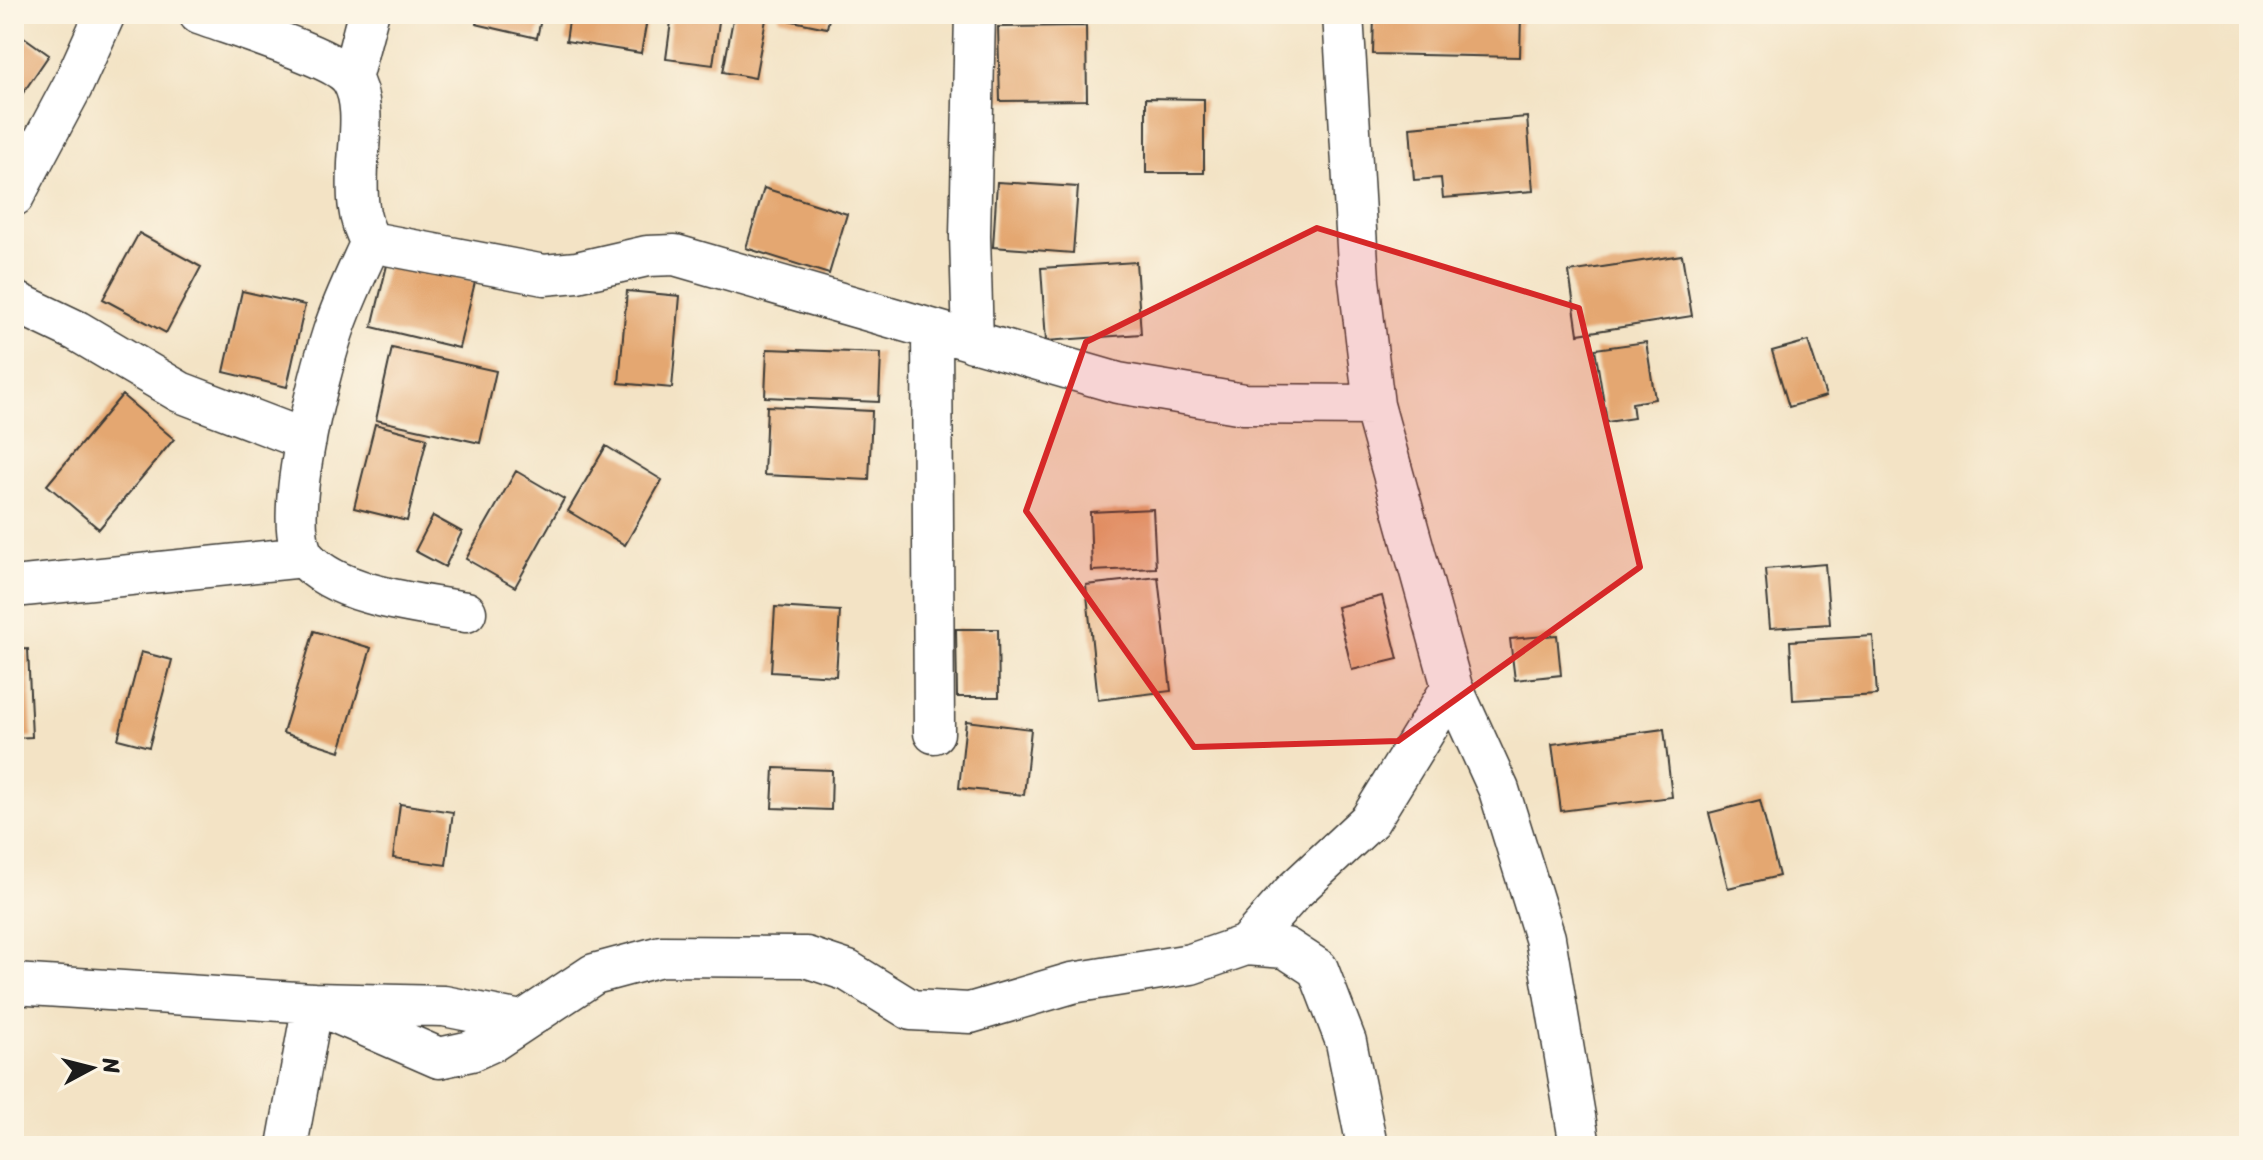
<svg xmlns="http://www.w3.org/2000/svg" width="2263" height="1160" font-family="Sriracha,sans-serif">
	<style>
		.building { fill: #e4a771 }
		.lines { fill: none; stroke-linecap: round; stroke-linejoin: round }
		.street-casing { stroke: #3c3a35; stroke-width: 43 }
		.street { stroke: #fff; stroke-width: 40 }
		.marked { fill: #d62828; fill-opacity: 0.2; stroke: #d62828; stroke-width: 6; stroke-linejoin: round }
	</style>
	<rect width="100%" height="100%" fill="#fcf5e5"/>
	<filter id="ink" filterUnits="userSpaceOnUse"><feTurbulence type="fractalNoise" baseFrequency=".0125" numOctaves="2"/><feDisplacementMap in="SourceGraphic" scale="16" xChannelSelector="R" yChannelSelector="G"/><feConvolveMatrix kernelMatrix="1 2 1 2 8 2 1 2 1" color-interpolation-filters="sRGB"/></filter>
	<filter id="wash" filterUnits="userSpaceOnUse"><feTurbulence type="fractalNoise" baseFrequency=".006" numOctaves="4" result="noise"/><feDisplacementMap in="SourceGraphic" scale="32" xChannelSelector="R" yChannelSelector="G"/><feGaussianBlur stdDeviation="1.8" result="paint"/><feColorMatrix in="noise" values="0 0 0 0 0 0 0 0 0 0 0 0 0 0 0 0 0 1.4 0 .05"/><feComposite in="paint" operator="in"/></filter>
	<g filter="url(#wash)">
		<rect width="100%" height="100%" fill="#f3e3c5"/>
		<g id="blocks">
			<path class="building" d="M478 14H542L537 38 476 24Z
				M570 14H648L641 53 566 41Z
				M672 14H720L713 65 666 59Z
				M734 14H767L755 78 723 72Z
				M779 14H830L827 28 778 18Z
				M1374 14H1521L1520 57 1373 54Z
				M1086 26 1087 100 1000 101 998 27Z
				M14 30 49 55 14 106Z
				M1146 98 1204 99V173H1146Z
				M1527 117 1533 191 1443 198 1441 178 1414 180 1410 127Z
				M997 182 1078 187 1073 253 993 247Z
				M764 188 847 214 829 274 746 248Z
				M139 233 201 267 166 333 103 299Z
				M1682 255 1692 316 1578 334 1569 272Z
				M388 261 475 282 459 348 372 327Z
				M1136 262 1141 334 1046 341 1041 268Z
				M242 291 305 305 287 387 224 372Z
				M627 291 680 296 672 388 619 383Z
				M1808 341 1826 396 1789 407 1772 351Z
				M1646 342 1655 399 1632 403 1634 418 1607 422 1595 349Z
				M392 348 496 371 480 443 376 420Z
				M767 349 881 353 879 402 765 397Z
				M122 395 174 439 99 529 47 485Z
				M767 406 872 411 869 480 764 475Z
				M375 424 427 438 407 521 354 508Z
				M606 446 662 480 625 545 568 511Z
				M516 471 564 499 515 587 466 559Z
				M1153 509 1156 568 1092 571 1090 512Z
				M433 516 462 532 445 567 415 551Z
				M1825 564 1830 624 1770 628 1765 569Z
				M1158 577 1171 691 1098 700 1086 585Z
				M1382 596 1398 659 1352 670 1337 607Z
				M775 607 840 611 836 676 771 672Z
				M956 629H998L999 697H957Z
				M314 631 371 648 340 751 283 733Z
				M1557 635 1561 675 1515 680 1510 639Z
				M1873 636 1877 695 1793 700 1790 641Z
				M28 649 32 737 14 738V650Z
				M141 652 172 660 149 747 118 739Z
				M966 721 1031 729 1024 795 959 788Z
				M1664 729 1672 797 1561 811 1552 744Z
				M774 768 832 770 831 810 772 808Z
				M1760 800 1779 876 1728 888 1709 813Z
				M400 804 453 812 446 865 393 858Z"/>
		</g>
	</g>
	<g filter="url(#ink)">
		<use href="#blocks" fill-opacity="0" stroke="#3c3a35" stroke-width="2"/>
		<g class="lines">
			<g class="street-casing">
				<path id="street" d="M199 14C228 25 336 57 351 79 366 102 359 139 358 164 357 192 356 218 371 242L544 275 577 272 647 256 675 255 1118 383 1244 404 1374 405
					M1343 14 1359 280 1374 405 1452 687 1499 790 1545 938 1580 1146
					M351 79 368 14
					M14 196 72 87 105 14
					M371 242C358 271 343 301 333 332 320 372 278 527 306 559 338 596 420 604 466 612
					M14 301 77 331 180 392 306 440
					M932 330 934 733
					M973 342 970 236 975 14
					M14 587 304 557
					M1246 945 1293 892 1370 820 1452 687
					M14 984 313 1003 439 1058 471 1051 493 1041 594 974 661 956 806 957 848 971 911 1010 970 1013 1072 983 1191 964 1246 945 1286 948 1318 969 1346 1042 1367 1146
					M287 1146 313 1003 444 1006 521 1021"/>
			</g>
			<use href="#street" class="street"/>
		</g>
	</g>
	<path class="marked" d="M1317 228 1579 308 1640 567 1398 741 1194 747 1026 511 1086 342Z"/>
	<rect width="2263" height="1160" fill="none" stroke="#fcf5e5" stroke-width="48"/>
	<g transform="translate(92 1068) rotate(83)" stroke="#fcf5e5" stroke-width="6" paint-order="stroke">
	<path d="M0-6L14 30L0 20L-14 30Z" fill="#1c1c1c"/>
	<text y="-12" font-size="22" font-weight="bold" text-anchor="middle" fill="#1c1c1c">N</text>
	</g>
</svg>
